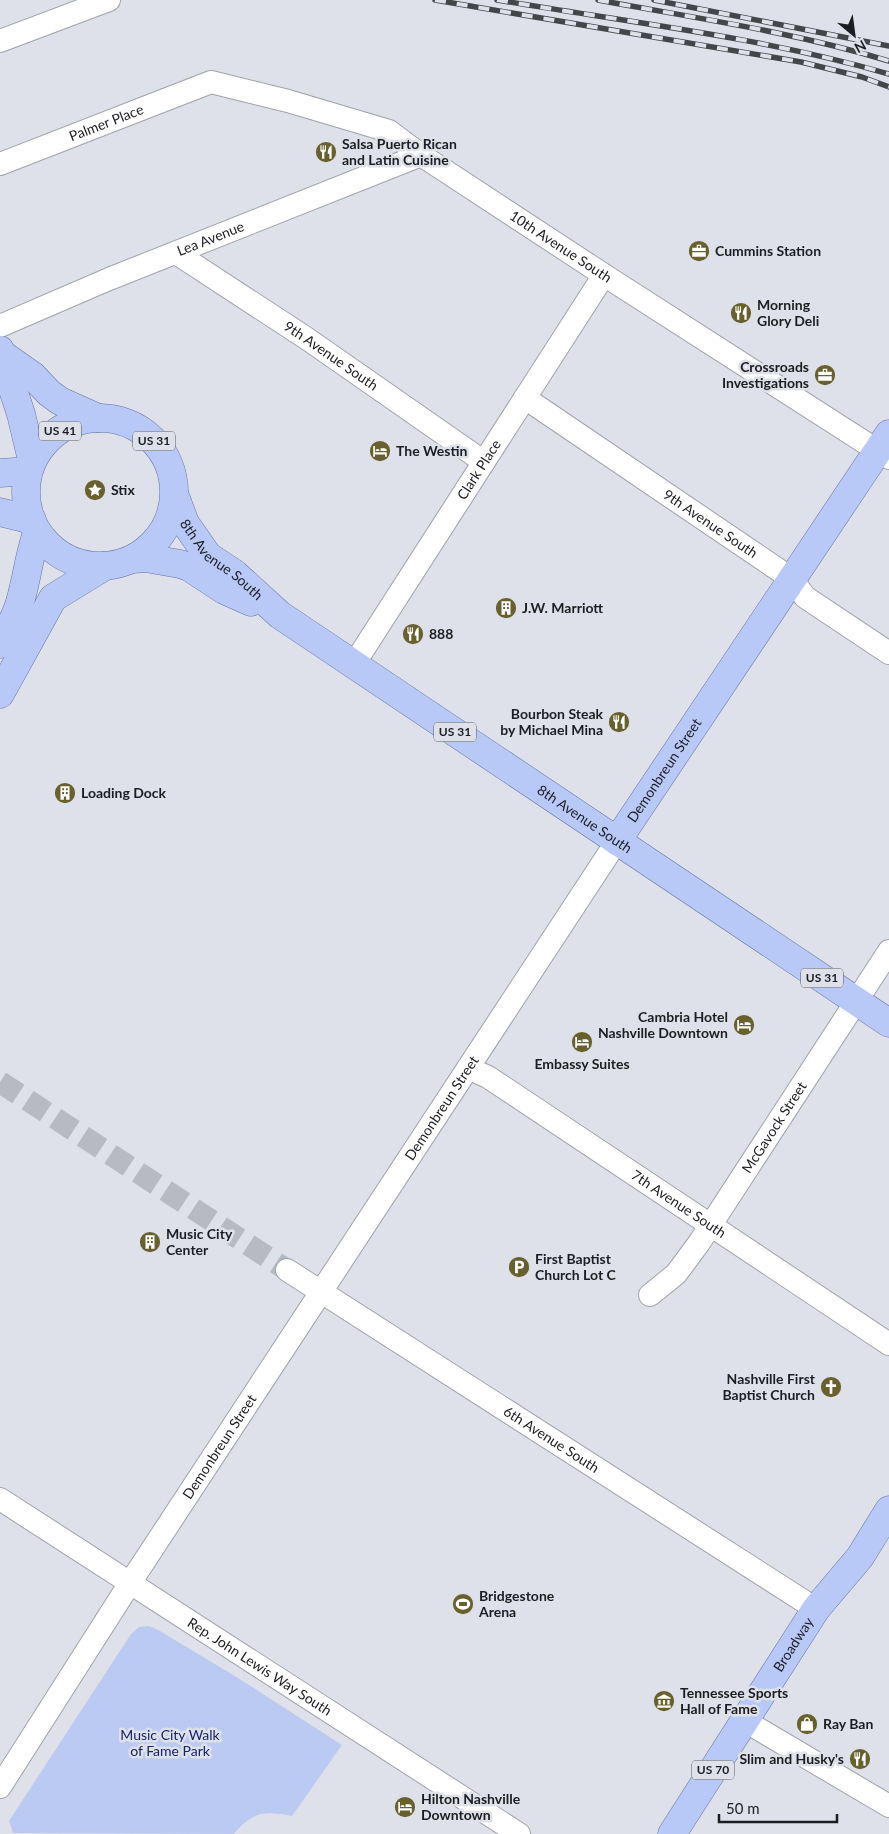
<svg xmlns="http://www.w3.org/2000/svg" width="889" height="1834" font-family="Lato,sans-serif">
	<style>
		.green { fill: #bbcaf2 }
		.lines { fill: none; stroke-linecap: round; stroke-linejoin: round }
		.minor-tunnel { stroke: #b7bac1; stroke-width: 22; stroke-dasharray: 22 11; stroke-linecap: butt }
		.minor-casing { stroke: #9fa2a9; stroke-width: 24 }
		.major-casing { stroke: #6375a8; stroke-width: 29 }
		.minor { stroke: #fff; stroke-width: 22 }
		.major { stroke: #b8c8f7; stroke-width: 28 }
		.rail-casing { stroke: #45464a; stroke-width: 5.5 }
		.rail { stroke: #dee1e9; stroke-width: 4; stroke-dasharray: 11; stroke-linecap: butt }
		.labels { text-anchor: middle; stroke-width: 5; stroke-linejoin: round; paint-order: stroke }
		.shield { fill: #dee1e9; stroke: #56585c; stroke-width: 1 }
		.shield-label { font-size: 12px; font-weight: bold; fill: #1c1d20 }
		.street-label { font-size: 14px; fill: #1c1d20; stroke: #dee1e9 }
		.poi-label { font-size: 14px; font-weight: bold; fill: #1c1d20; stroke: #dee1e9; text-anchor: start }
		.park-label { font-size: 14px; fill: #162568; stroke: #dee1e9 }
	</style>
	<rect width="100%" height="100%" fill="#dee1e9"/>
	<path class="green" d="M149 1626 160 1631 235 1676 342 1745 292 1816C265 1811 253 1811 234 1834L13 1833 9 1821 131 1634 139 1627Z"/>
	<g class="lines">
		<path class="minor-tunnel" d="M0 1082 287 1270"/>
		<g class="minor-casing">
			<g id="minor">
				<path d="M0 41 109 0"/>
				<path id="s1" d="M0 164 211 82 288 101 389 131 421 155 604 275 889 458"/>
				<path id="s2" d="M176 253 306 338 484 462"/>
				<path id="s3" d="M0 326 109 279 421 155"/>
				<path id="s4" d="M525 398 792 579 805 597 889 653"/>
				<path id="s5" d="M354 664 604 275"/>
				<path id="s6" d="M468 1068 488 1077 889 1344"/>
				<path id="s7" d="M287 1270 816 1609"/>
				<path id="s8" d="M650 1295 676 1274 699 1243 889 951"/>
				<path id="s9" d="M0 1499 519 1834"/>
				<path d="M745 1721 889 1806"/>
				<path id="s10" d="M0 1787 130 1583 617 841"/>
			</g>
		</g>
		<g class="major-casing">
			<g id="major">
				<path d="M0 350 21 414 32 460"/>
				<path d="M3 355 33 376 49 393 60 401 98 418"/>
				<circle cx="100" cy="492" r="74"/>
				<path d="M0 473 28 471"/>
				<path id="s11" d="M175 496 185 523 208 556 235 574 280 615 889 1023"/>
				<path d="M0 512 32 520"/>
				<path d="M133 559 146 558 180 564 189 567 224 590 251 602"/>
				<path d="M0 644C8 630 16 617 20 602 27 579 29 555 37 533"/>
				<path d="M0 694 53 598 105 566"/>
				<path id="s12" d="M617 841 889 434"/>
				<path id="s13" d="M672 1834 816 1609 860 1557 889 1510"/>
			</g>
		</g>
		<use href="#minor" class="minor"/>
		<use href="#major" class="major"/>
		<g class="rail-casing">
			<path id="rail" d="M435 0 801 62 862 77 889 87
				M497 0C628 22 761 37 889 74
				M598 0C695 18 794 32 889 61
				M654 0 889 46"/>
		</g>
		<use href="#rail" class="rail"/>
	</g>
	<defs>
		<g id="restaurant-disc" transform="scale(1.125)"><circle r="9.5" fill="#68612e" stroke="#dee1e9"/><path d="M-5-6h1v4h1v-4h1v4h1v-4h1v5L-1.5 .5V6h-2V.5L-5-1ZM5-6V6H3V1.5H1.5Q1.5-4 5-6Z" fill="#fff"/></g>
		<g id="office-disc" transform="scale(1.125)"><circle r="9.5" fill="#68612e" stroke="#dee1e9"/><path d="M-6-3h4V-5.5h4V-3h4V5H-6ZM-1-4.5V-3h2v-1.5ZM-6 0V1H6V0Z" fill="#fff"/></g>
		<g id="hotel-disc" transform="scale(1.125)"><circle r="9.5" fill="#68612e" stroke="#dee1e9"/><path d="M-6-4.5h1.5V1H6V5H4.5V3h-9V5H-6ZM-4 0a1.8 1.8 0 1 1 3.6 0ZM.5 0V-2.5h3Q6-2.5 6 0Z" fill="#fff"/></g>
		<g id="sight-disc" transform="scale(1.125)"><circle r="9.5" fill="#68612e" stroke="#dee1e9"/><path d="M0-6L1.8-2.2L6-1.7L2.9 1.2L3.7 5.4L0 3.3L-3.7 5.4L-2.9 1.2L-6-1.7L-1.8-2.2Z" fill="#fff"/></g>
		<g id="building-disc" transform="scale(1.125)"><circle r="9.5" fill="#68612e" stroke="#dee1e9"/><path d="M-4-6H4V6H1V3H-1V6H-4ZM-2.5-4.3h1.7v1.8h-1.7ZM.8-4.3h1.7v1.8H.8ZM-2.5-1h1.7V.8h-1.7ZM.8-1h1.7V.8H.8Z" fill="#fff"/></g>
		<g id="parking-disc" transform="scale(1.125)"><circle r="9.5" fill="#68612e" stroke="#dee1e9"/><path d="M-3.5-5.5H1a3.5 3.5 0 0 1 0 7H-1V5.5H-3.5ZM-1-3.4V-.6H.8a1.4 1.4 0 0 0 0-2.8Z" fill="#fff"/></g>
		<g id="church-disc" transform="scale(1.125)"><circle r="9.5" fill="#68612e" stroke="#dee1e9"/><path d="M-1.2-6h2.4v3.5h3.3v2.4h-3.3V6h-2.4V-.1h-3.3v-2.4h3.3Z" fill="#fff"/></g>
		<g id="stadium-disc" transform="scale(1.125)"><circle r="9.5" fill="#68612e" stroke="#dee1e9"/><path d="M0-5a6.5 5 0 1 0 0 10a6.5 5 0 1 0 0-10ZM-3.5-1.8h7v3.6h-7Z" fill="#fff"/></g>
		<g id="museum-disc" transform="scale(1.125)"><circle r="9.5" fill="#68612e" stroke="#dee1e9"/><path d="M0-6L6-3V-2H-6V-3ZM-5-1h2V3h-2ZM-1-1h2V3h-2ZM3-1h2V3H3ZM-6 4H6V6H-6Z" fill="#fff"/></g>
		<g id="shop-disc" transform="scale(1.125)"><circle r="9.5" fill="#68612e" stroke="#dee1e9"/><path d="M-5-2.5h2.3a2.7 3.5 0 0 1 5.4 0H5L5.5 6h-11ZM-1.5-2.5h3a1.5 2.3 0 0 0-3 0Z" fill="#fff"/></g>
	</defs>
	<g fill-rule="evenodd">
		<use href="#restaurant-disc" x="326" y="152"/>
		<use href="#office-disc" x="699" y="251"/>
		<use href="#restaurant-disc" x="741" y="313"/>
		<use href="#office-disc" x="825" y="375"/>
		<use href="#hotel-disc" x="380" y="451"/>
		<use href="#sight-disc" x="95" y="490"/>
		<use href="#building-disc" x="506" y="608"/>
		<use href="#restaurant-disc" x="413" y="634"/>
		<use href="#restaurant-disc" x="619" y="722"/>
		<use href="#building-disc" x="65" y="793"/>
		<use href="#hotel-disc" x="744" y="1025"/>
		<use href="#hotel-disc" x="582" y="1042"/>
		<use href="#building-disc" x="150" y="1242"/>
		<use href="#parking-disc" x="519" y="1267"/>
		<use href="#church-disc" x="831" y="1387"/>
		<use href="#stadium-disc" x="463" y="1604"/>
		<use href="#museum-disc" x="664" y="1701"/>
		<use href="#shop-disc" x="807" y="1724"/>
		<use href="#restaurant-disc" x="860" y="1759"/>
		<use href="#hotel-disc" x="405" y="1807"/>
	</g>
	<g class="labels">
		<g class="shield">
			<rect x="39" y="421.5" width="42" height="19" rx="4"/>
			<rect x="133" y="431.5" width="42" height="19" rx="4"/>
			<rect x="434" y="722.5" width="42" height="19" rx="4"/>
			<rect x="801" y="968.5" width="42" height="19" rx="4"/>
			<rect x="692" y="1760.5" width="42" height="19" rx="4"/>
		</g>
		<g class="shield-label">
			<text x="60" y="435">US 41</text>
			<text x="154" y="445">US 31</text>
			<text x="455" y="736">US 31</text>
			<text x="822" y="982">US 31</text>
			<text x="713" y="1774">US 70</text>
		</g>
		<g class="street-label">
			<text dy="5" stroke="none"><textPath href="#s1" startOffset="114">Palmer Place</textPath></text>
			<text dy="5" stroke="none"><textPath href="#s3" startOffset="228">Lea Avenue</textPath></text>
			<text dy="5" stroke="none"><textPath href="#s1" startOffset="618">10th Avenue South</textPath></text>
			<text dy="5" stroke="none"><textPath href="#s2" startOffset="186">9th Avenue South</textPath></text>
			<text dy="5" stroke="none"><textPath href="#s5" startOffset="231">Clark Place</textPath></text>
			<text dy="5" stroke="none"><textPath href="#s4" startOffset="224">9th Avenue South</textPath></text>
			<text dy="5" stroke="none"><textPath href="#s11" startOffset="81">8th Avenue South</textPath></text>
			<text dy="5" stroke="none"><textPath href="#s12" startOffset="85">Demonbreun Street</textPath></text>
			<text dy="5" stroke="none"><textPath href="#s11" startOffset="529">8th Avenue South</textPath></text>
			<text dy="5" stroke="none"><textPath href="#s10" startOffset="810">Demonbreun Street</textPath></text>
			<text dy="5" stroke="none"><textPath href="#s8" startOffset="210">McGavock Street</textPath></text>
			<text dy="5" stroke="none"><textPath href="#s6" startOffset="251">7th Avenue South</textPath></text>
			<text dy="5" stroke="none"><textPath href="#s7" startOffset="314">6th Avenue South</textPath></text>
			<text dy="5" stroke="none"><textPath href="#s10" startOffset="405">Demonbreun Street</textPath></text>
			<text dy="5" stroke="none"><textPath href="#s13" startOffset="225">Broadway</textPath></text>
			<text dy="5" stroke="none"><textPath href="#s9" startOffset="309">Rep. John Lewis Way South</textPath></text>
		</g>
		<g class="poi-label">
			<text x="342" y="149">Salsa Puerto Rican<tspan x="342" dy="16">and Latin Cuisine</tspan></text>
			<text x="715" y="256">Cummins Station</text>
			<text x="757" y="310">Morning<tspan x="757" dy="16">Glory Deli</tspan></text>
			<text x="809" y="372" text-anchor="end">Crossroads<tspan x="809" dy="16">Investigations</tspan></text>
			<text x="396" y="456">The Westin</text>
			<text x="111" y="495">Stix</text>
			<text x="522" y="613">J.W. Marriott</text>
			<text x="429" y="639">888</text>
			<text x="603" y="719" text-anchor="end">Bourbon Steak<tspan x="603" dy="16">by Michael Mina</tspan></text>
			<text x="81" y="798">Loading Dock</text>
			<text x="728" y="1022" text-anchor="end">Cambria Hotel<tspan x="728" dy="16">Nashville Downtown</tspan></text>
			<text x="582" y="1069" text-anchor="middle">Embassy Suites</text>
			<text x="166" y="1239">Music City<tspan x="166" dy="16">Center</tspan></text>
			<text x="535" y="1264">First Baptist<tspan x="535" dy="16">Church Lot C</tspan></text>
			<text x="815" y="1384" text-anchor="end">Nashville First<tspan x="815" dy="16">Baptist Church</tspan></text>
			<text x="479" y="1601">Bridgestone<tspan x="479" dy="16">Arena</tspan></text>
			<text x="680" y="1698">Tennessee Sports<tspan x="680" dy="16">Hall of Fame</tspan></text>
			<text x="823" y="1729">Ray Ban</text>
			<text x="844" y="1764" text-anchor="end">Slim and Husky's</text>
			<text x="421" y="1804">Hilton Nashville<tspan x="421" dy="16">Downtown</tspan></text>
		</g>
		<g class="park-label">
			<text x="170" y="1740">Music City Walk<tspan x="170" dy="16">of Fame Park</tspan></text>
		</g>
	</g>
	<g transform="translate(854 35) rotate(151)" stroke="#dee1e9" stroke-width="4" paint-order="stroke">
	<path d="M0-4L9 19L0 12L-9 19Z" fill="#1c1d20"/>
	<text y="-8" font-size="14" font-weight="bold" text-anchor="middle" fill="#1c1d20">N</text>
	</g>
	<path d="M719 1814v8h118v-8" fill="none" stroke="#1c1d20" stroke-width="2.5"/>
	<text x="726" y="1814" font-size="15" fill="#1c1d20" stroke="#dee1e9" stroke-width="4" paint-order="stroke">50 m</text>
</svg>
